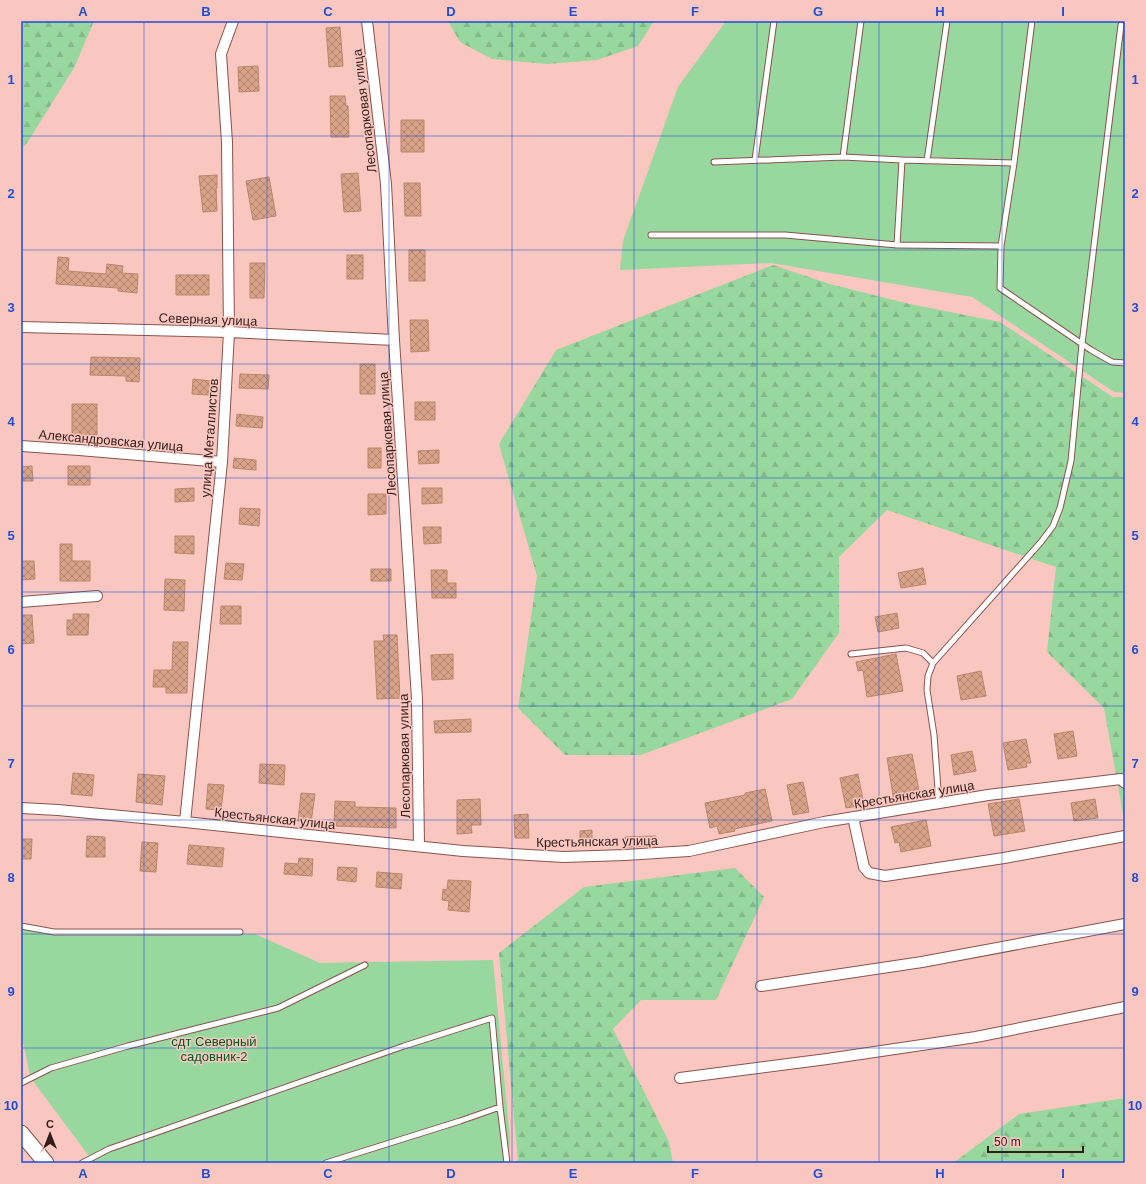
<svg xmlns="http://www.w3.org/2000/svg" width="1146" height="1184" font-family="Arial,sans-serif">
	<style>
		.forest { fill: url(#forest-firs) }
		.green { fill: #98d79e }
		.building { fill: url(#building-cross-hatch); stroke: #b9866c }
		.lines { fill: none; stroke-linecap: round; stroke-linejoin: round }
		.lane-casing { stroke: #89534d; stroke-width: 7 }
		.street-casing { stroke: #89534d; stroke-width: 12 }
		.secondary-casing { stroke: #89534d; stroke-width: 17 }
		.lane { stroke: #fff; stroke-width: 5 }
		.street { stroke: #fff; stroke-width: 10 }
		.secondary { stroke: #fff; stroke-width: 15 }
		.grid { fill: none; stroke: #1d4ed8; stroke-width: 1; stroke-opacity: 0.55 }
		.labels { text-anchor: middle; stroke-width: 3; stroke-linejoin: round; paint-order: stroke }
		.street-label { font-size: 13px; fill: #331c19; stroke: #f9c7c0 }
		.park-label { font-size: 13px; fill: #01581d; stroke: #f9c7c0 }
		.neatline { fill: none; stroke: #1d4ed8; stroke-width: 1.5 }
		.grid-label { font-size: 13px; text-anchor: middle; font-weight: bold; fill: #1d4ed8 }
	</style>
	<defs>
		<pattern id="forest-firs" width="22" height="20" patternUnits="userSpaceOnUse"><rect width="22" height="20" fill="#98d79e"/><path d="M5 1l3.5 6h-7zM16 11l3.5 6h-7z" fill="#83b888"/></pattern>
		<pattern id="building-cross-hatch" width="8" height="8" patternUnits="userSpaceOnUse"><rect width="8" height="8" fill="#d9a389"/><path d="M0 0l8 8M0 8l8-8" fill="none" stroke="#b1846f"/></pattern>
	</defs>
	<rect width="100%" height="100%" fill="#f9c7c0"/>
	<path class="forest" d="M21 21H94L74 68 27 143 21 149Z
		M448 21H654L638 46 597 60 547 64 492 59 460 42Z
		M773 265 830 284 905 303 1000 322 1113 397H1125V825L1104 708 1047 652 1056 567 887 510 839 557V633L792 699 641 755H565L518 708 537 576 499 444 556 350Z
		M735 868 764 897 716 1000H641L613 1029 669 1142 673 1163H516L518 1160 499 953 584 887Z
		M1125 1098V1163H953L1019 1114Z"/>
	<path class="green" d="M726 21H1125V393L1114 392 972 297 771 263 620 270 623 241 678 87Z
		M21 929 52 935 255 934 320 963 493 960 510 1139 508 1163H94L30 1077 21 1030Z"/>
	<path class="building" d="M340 27 343 66 329 67 326 28Z
		M258 66 259 91 239 92 238 67Z
		M330 96H345L346 106H348L349 137H331Z
		M401 120H424V152H401Z
		M358 173 361 211 344 212 341 174Z
		M217 175V188H216L217 211 203 212 199 176Z
		M269 177 276 216 253 220 246 181Z
		M404 183H420L421 216H405Z
		M409 250H425V281H409Z
		M347 255H363V279H347Z
		M58 257 69 258 68 271 106 274 107 264 123 266 122 273 138 274 137 293 118 291V288L56 284Z
		M250 263H265L264 298H250Z
		M176 275H209V295H176Z
		M410 320H428L429 351 411 352Z
		M91 357 140 358 139 382 126 381V376L90 375Z
		M360 364H375V394H360Z
		M240 374 269 375 268 389 239 388Z
		M193 379 211 381 209 395 192 394Z
		M415 402H435V420H415Z
		M72 404H97V435H72Z
		M237 414 263 417 262 428 236 426Z
		M368 448H381V468H368Z
		M439 450V463L419 464 418 451Z
		M234 458 256 460V470L233 468Z
		M32 466 33 481H21V467Z
		M68 466H90V485H68Z
		M194 488V501L175 502V489Z
		M422 488H442V503L422 504Z
		M368 494H386V514L368 515Z
		M240 508 260 509 259 526 239 524Z
		M423 527H441V543L424 544Z
		M175 536H194V554L175 553Z
		M60 544H72V561H90V581H60Z
		M21 561H34L35 579 21 580Z
		M226 563 244 564 242 580 224 579Z
		M923 568 926 584 901 588 898 573Z
		M371 569H391V581H371Z
		M431 570H447V583H456V598H432Z
		M165 579 185 580 184 611 164 610Z
		M221 606H241V624H220Z
		M897 613 899 628 878 632 875 617Z
		M73 614H89L88 635H67V620H73Z
		M21 615H32L34 643 21 644Z
		M383 635H397L400 698 377 699 374 641H384Z
		M173 642H188L187 693H166V687H153L154 670H172Z
		M453 654V679L432 680 431 655Z
		M896 654 903 691 867 697 863 670 858 671 856 662Z
		M981 671 986 696 961 700 957 676Z
		M471 719V732L435 733 434 721Z
		M1073 731 1077 756 1058 759 1054 734Z
		M1026 739 1031 763H1026L1027 767 1008 770 1003 743Z
		M972 751 976 771 954 775 951 755Z
		M912 754 920 796 894 801 887 758Z
		M260 764 285 765 284 785 259 783Z
		M73 773 94 775 92 796 71 794Z
		M138 774 165 776 162 805 136 802Z
		M858 774 864 805 846 808 840 778Z
		M803 782 809 812 793 815 787 785Z
		M208 784 224 785 221 810 206 809Z
		M765 789 772 821 734 829 735 831 719 834 717 826 710 828 705 803 745 795V793Z
		M301 793 315 794 311 823 298 821Z
		M480 799 481 825H471L472 833 457 834V800Z
		M1019 799 1025 831 994 836 988 804Z
		M1095 799 1098 818 1074 821 1071 803Z
		M335 801 355 802V807L396 808V828L334 826Z
		M528 814 529 838H515L514 815Z
		M926 820 931 846 901 852 899 842 895 843 891 827Z
		M592 830V840L580 841V831Z
		M87 836 105 837V857H86Z
		M656 836V846L625 847V837Z
		M21 839H32L31 859H21Z
		M142 842 158 843 156 872 140 871Z
		M189 845 224 848 222 867 187 864Z
		M299 858 313 859 312 876 284 874 285 863 298 864Z
		M338 867 357 868 356 882 337 880Z
		M377 872 402 874 401 889 376 887Z
		M448 880 471 881 469 912 448 910 449 901 442 900 443 889 447 890Z"/>
	<g class="lines">
		<g class="lane-casing">
			<path id="lane" d="M843 157 861 21
				M755 160 774 21
				M902 160 1014 163 1032 21
				M927 161 947 21
				M714 162 843 157 902 160 897 245 1001 246
				M1014 163 1001 246 1000 288 1091 350 1112 362 1125 363
				M651 235H785L897 245
				M851 654 906 648 923 653 933 663
				M939 803 934 735 927 690 928 676 933 663 1041 542 1053 526 1060 508 1071 461 1082 344 1121 25
				M21 926 54 932H240
				M21 1083 51 1068 128 1046 278 1008 365 965
				M82 1163 109 1149 404 1046 492 1018 500 1107 507 1163
				M326 1163 460 1121 500 1107"/>
		</g>
		<g class="street-casing">
			<path id="street" d="M367 21 386 184 394 340 417 699 419 846
				M21 327 229 332 394 340
				M21 446 79 450 222 462
				M21 602 97 596
				M21 808 58 810 185 822 463 851 564 857 625 855 689 851 824 822 988 795 1121 779 1125 783
				M853 817 864 867 869 873 885 876 1004 858 1125 836
				M185 822 222 462 229 332 227 142 221 54 233 21
				M761 986 922 962 1125 924
				M680 1078 827 1059 976 1037 1125 1007"/>
		</g>
		<g class="secondary-casing">
			<path id="secondary" d="M21 1133 46 1163"/>
		</g>
		<use href="#lane" class="lane"/>
		<use href="#street" class="street"/>
		<use href="#secondary" class="secondary"/>
	</g>
	<path class="grid" d="M144 21V1163M267 21V1163M389 21V1163M512 21V1163M634 21V1163M757 21V1163M879 21V1163M1002 21V1163M21 136H1125M21 250H1125M21 364H1125M21 478H1125M21 592H1125M21 706H1125M21 820H1125M21 934H1125M21 1048H1125"/>
	<g class="labels">
		<g class="street-label">
			<text transform="translate(364 111) rotate(-97)" y="5">Лесопарковая улица</text>
			<text transform="translate(208 319) rotate(2)" y="5">Северная улица</text>
			<text transform="translate(387 434) rotate(-94)" y="5">Лесопарковая улица</text>
			<text transform="translate(209 438) rotate(-86)" y="5">улица Металлистов</text>
			<text transform="translate(111 440) rotate(5)" y="5">Александровская улица</text>
			<text transform="translate(404 756) rotate(-91)" y="5">Лесопарковая улица</text>
			<text transform="translate(914 794) rotate(-9)" y="5">Крестьянская улица</text>
			<text transform="translate(275 818) rotate(6)" y="5">Крестьянская улица</text>
			<text transform="translate(597 841) rotate(-1)" y="5">Крестьянская улица</text>
		</g>
		<g class="park-label">
			<text x="214" y="1046">сдт Северный<tspan x="214" dy="15">садовник-2</tspan></text>
		</g>
	</g>
	<rect width="1146" height="1184" fill="none" stroke="#f9c7c0" stroke-width="44"/>
	<g transform="translate(50 1134)" stroke="#f9c7c0" stroke-width="3" paint-order="stroke">
	<path d="M0-3L7 15L0 10L-7 15Z" fill="#331c19"/>
	<text y="-6" font-size="11" font-weight="bold" text-anchor="middle" fill="#331c19">С</text>
	</g>
	<path d="M988 1146v6h95v-6" fill="none" stroke="#331c19" stroke-width="2"/>
	<text x="994" y="1146" font-size="12" fill="#331c19" stroke="#f9c7c0" stroke-width="3" paint-order="stroke">50 m</text>
	<rect x="22" y="22" width="1102" height="1140" class="neatline"/>
	<g class="grid-label">
		<text x="83" y="16">A</text>
		<text x="206" y="16">B</text>
		<text x="328" y="16">C</text>
		<text x="451" y="16">D</text>
		<text x="573" y="16">E</text>
		<text x="695" y="16">F</text>
		<text x="818" y="16">G</text>
		<text x="940" y="16">H</text>
		<text x="1063" y="16">I</text>
		<text x="11" y="84">1</text>
		<text x="1135" y="84">1</text>
		<text x="11" y="198">2</text>
		<text x="1135" y="198">2</text>
		<text x="11" y="312">3</text>
		<text x="1135" y="312">3</text>
		<text x="11" y="426">4</text>
		<text x="1135" y="426">4</text>
		<text x="11" y="540">5</text>
		<text x="1135" y="540">5</text>
		<text x="11" y="654">6</text>
		<text x="1135" y="654">6</text>
		<text x="11" y="768">7</text>
		<text x="1135" y="768">7</text>
		<text x="11" y="882">8</text>
		<text x="1135" y="882">8</text>
		<text x="11" y="996">9</text>
		<text x="1135" y="996">9</text>
		<text x="11" y="1110">10</text>
		<text x="1135" y="1110">10</text>
		<text x="83" y="1178">A</text>
		<text x="206" y="1178">B</text>
		<text x="328" y="1178">C</text>
		<text x="451" y="1178">D</text>
		<text x="573" y="1178">E</text>
		<text x="695" y="1178">F</text>
		<text x="818" y="1178">G</text>
		<text x="940" y="1178">H</text>
		<text x="1063" y="1178">I</text>
	</g>
</svg>
